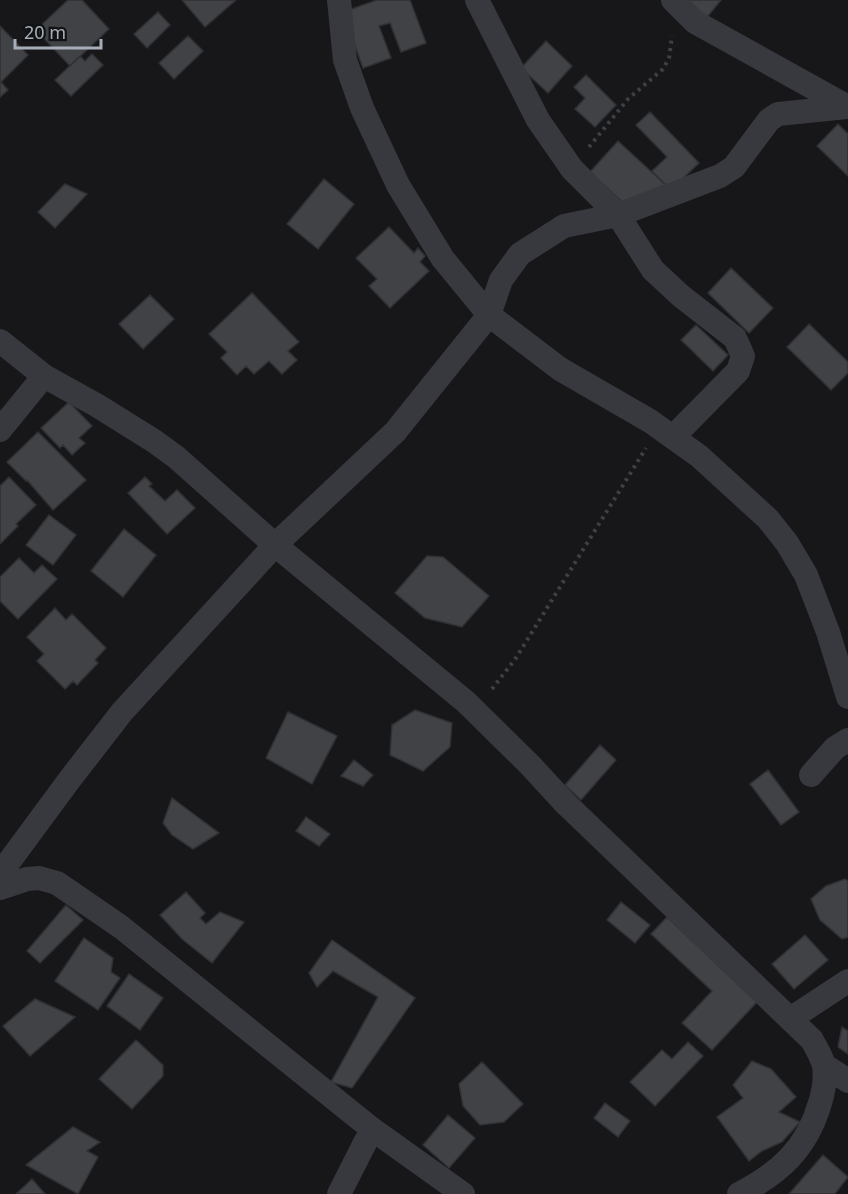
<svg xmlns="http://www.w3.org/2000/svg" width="848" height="1194" font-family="'Noto Sans',sans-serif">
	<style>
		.building { fill: #404246; stroke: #303135; stroke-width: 1.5 }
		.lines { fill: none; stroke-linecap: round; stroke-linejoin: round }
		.path { stroke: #3d4045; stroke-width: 4; stroke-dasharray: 3 4.5; stroke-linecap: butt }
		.street { stroke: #37393e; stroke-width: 24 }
	</style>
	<rect width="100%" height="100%" fill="#171719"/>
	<path class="building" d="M68 0H82L109 29 70 66 36 30Z
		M182 0H236L205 27Z
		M377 0H410L426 43 401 52 390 23 379 26 391 58 363 68 343 12Z
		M678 0H721L700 26Z
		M158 12 170 25 147 48 134 34Z
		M0 26 28 55 1 82 8 90 0 97Z
		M188 36 203 51 174 79 159 63Z
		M546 41 572 66 548 93 521 68Z
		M92 54 103 65 71 96 55 80 80 56 85 61Z
		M586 75 616 105 595 127 575 109 585 98 574 87Z
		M650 112 699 163 671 190 652 171 667 157 636 125Z
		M838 124 848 134V176L817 146Z
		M618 141 670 189 630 209 590 172Z
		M324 179 354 204 318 249 287 224Z
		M65 184 87 194 55 228 38 212Z
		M389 227 414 253 418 248 425 256 420 262 429 271 390 308 369 286 377 279 356 258Z
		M731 268 773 308 749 333 708 293Z
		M252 293 299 342 288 351 297 360 282 374 269 361 254 374 246 366 237 375 221 358 227 352 209 334Z
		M150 295 174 319 143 349 119 324Z
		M809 324 848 362V373L831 390 787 347Z
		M696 325 728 355 713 371 681 340Z
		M69 402 92 426 79 438 85 443 72 455 63 445 60 448 41 428Z
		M38 432 86 480 53 510 27 480 26 481 7 462Z
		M9 477 36 505 16 524 18 526 0 544V486Z
		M145 477 152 484 149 486 165 501 177 490 195 508 167 534 128 493Z
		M49 515 76 535 53 565 26 545Z
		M124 529 156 555 123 597 91 571Z
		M427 556 443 557 489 596 462 627 425 618 395 593Z
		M19 558 34 573 42 565 57 579 18 619 0 601V577Z
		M55 608 66 620 72 614 106 648 95 660 98 663 77 685 73 681 65 689 37 661 44 654 27 637Z
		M415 710 452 723 450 747 423 771 390 755 392 725Z
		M288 712 337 736 312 784 266 758Z
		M600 745 616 760 581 800 565 785Z
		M354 760 373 775 363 786 341 776Z
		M768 770 799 812 781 825 750 784Z
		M172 798 219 833 193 849 172 835 163 823Z
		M306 817 330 834 319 846 296 831Z
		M845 879 848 881V937L842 939 820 920 811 899 826 886Z
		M186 892 205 913 200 918 206 924 220 912 244 922 212 963 182 939 160 915Z
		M621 902 650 925 635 943 607 920Z
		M66 905 83 920 40 963 27 951Z
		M667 917 757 1002 712 1050 682 1023 712 991 651 934Z
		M805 935 828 960 794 989 772 964Z
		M84 938 113 958 111 972 120 978 98 1010 55 981Z
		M332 940 415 998 352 1088 331 1082 378 997 333 971 317 987 309 973Z
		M129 974 163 998 140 1030 107 1006Z
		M35 999 75 1017 30 1056 3 1026Z
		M842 1027 848 1031V1054L838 1047Z
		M136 1040 163 1065V1076L132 1109 99 1079Z
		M688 1042 703 1056 655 1106 630 1082 662 1050 672 1059Z
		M752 1061 771 1069 796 1097 779 1112 800 1122 782 1142 762 1151 749 1161 717 1117 743 1098 733 1085Z
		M482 1062 523 1104 504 1122 480 1125 463 1106 459 1084Z
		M605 1103 630 1121 618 1137 594 1118Z
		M448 1115 475 1138 449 1168 423 1145Z
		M73 1127 100 1142 87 1151 98 1157 78 1194 26 1165Z
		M823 1155 848 1177 835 1194H789Z
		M32 1179 45 1194H16Z"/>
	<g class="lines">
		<path class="path" d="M589 147 628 99 663 69 669 58 672 36
			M492 689 516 658 646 448"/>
		<path class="street" d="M339 0 345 60 362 108 398 185 443 259 489 315 560 369 650 421 699 456 768 519 787 543 806 575 828 632 848 697
			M477 0 538 120 572 169 618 215 653 270 681 296 735 338 743 356 738 371 673 437
			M673 0 695 22 848 107
			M0 341 44 376 98 406 154 441 176 457 275 545 466 702 530 765 565 803 812 1040C816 1048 822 1057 824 1066 826 1079 824 1090 820 1103 807 1148 780 1173 739 1194
			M0 430 44 376
			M811 775 835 748 848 740
			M0 874 70 779 122 712 275 545 395 432 489 315 501 280 520 254 564 226 618 215 720 176 734 167 769 120 778 114 848 107
			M0 888 27 879 39 878 57 883 121 927 372 1129 463 1194
			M790 1019 848 981
			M824 1065 848 1081
			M339 1194 372 1129"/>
	</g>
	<path d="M15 39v9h86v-9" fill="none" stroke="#a8aeb9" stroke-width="3"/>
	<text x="24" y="39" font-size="18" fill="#a8aeb9" stroke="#111214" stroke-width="4.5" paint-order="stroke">20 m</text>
</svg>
